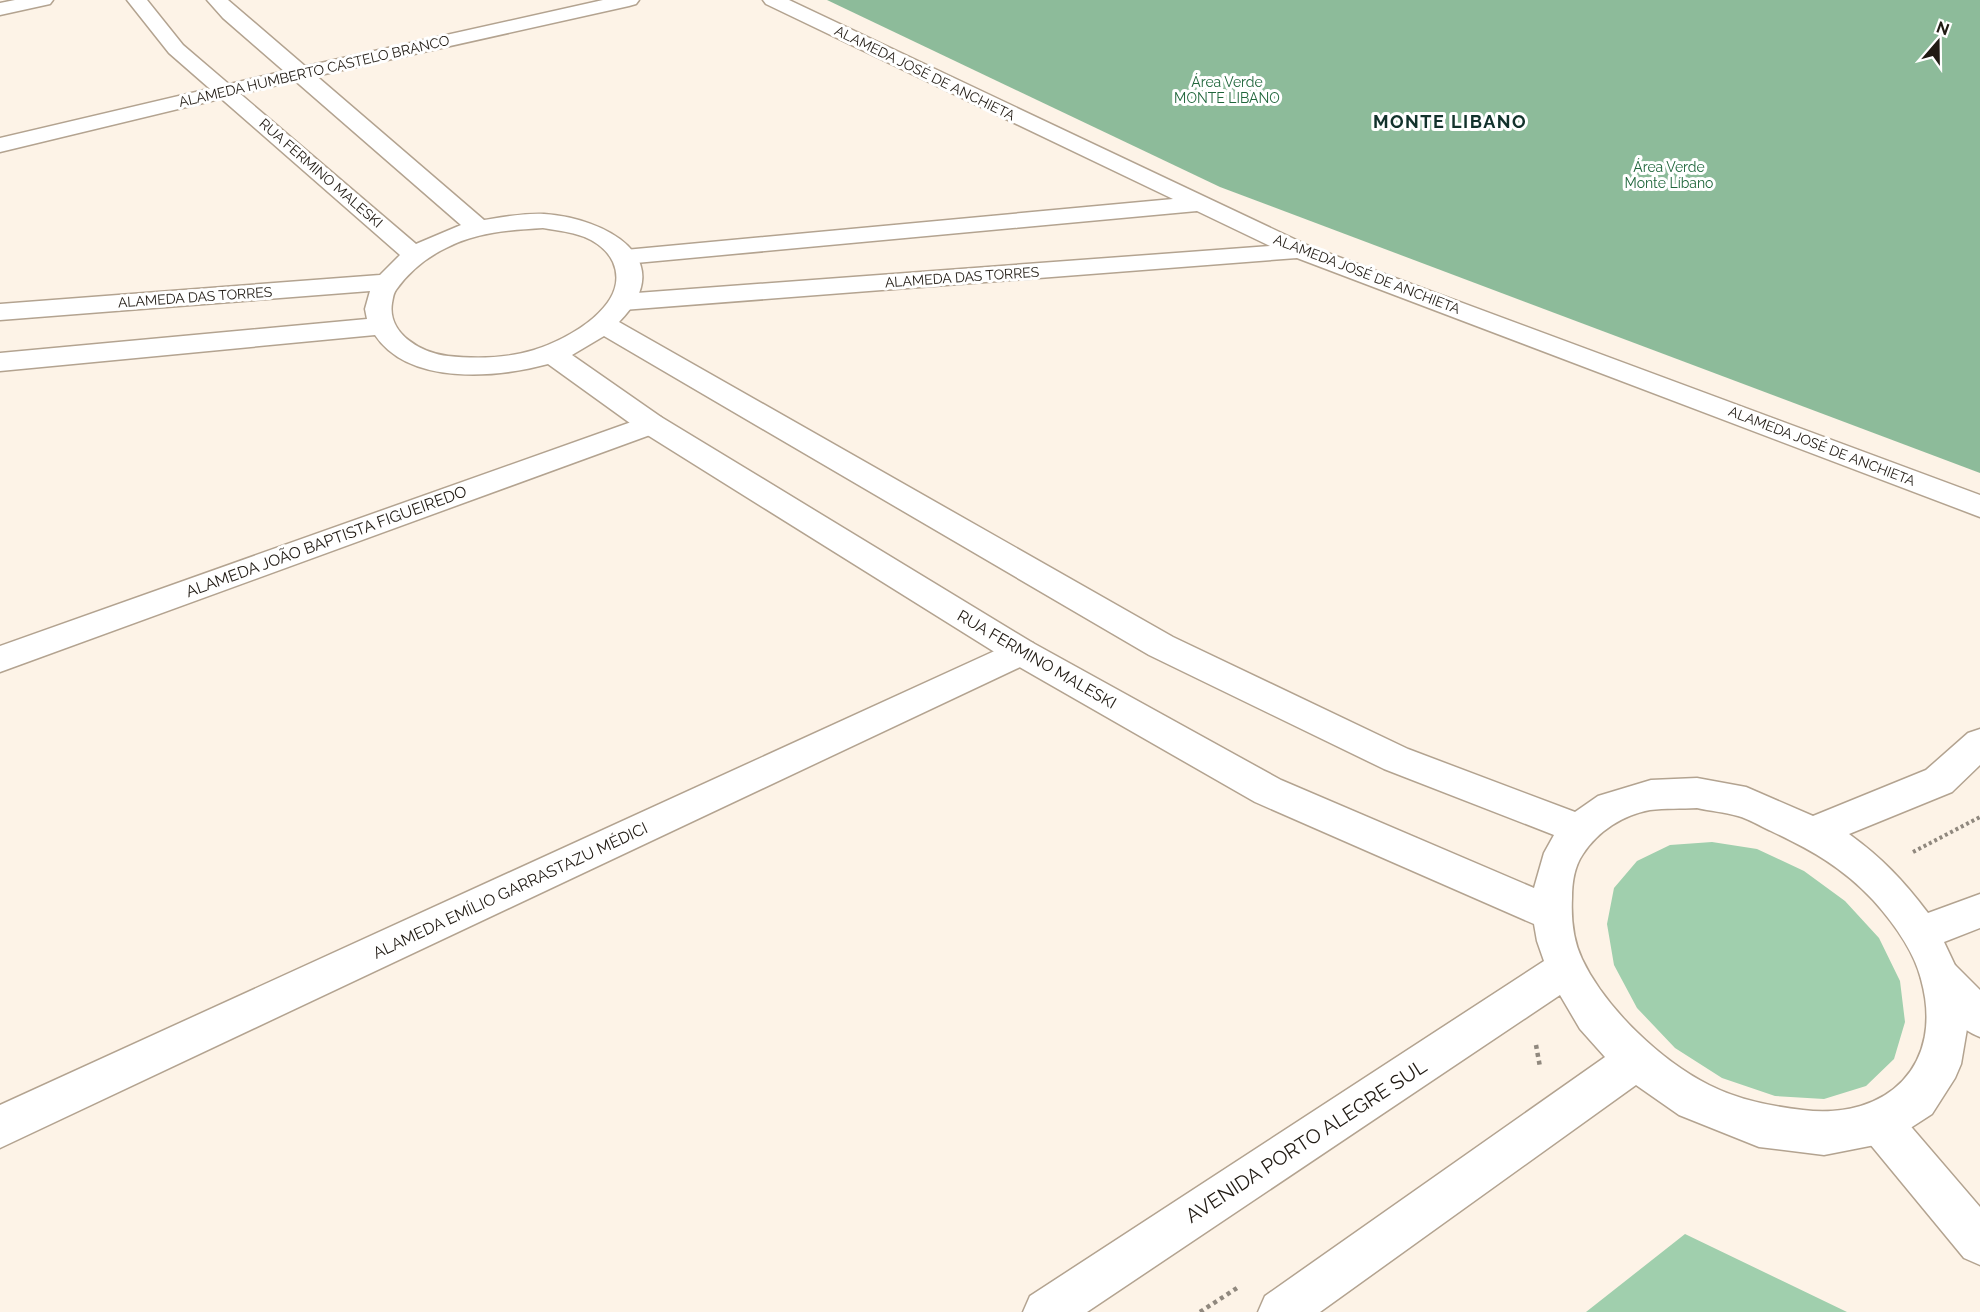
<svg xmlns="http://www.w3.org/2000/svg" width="1980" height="1312" font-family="Raleway,sans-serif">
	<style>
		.green { fill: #a0cfad }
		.forest { fill: #8dbb9a }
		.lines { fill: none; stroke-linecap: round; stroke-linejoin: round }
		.street-casing { stroke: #b3a390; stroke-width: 3 }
		.secondary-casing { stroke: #b3a390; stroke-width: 3 }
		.path-far1 { stroke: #90887e; stroke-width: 4; stroke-dasharray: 3 3; stroke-linecap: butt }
		.path { stroke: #90887e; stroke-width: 4.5; stroke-dasharray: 4 4; stroke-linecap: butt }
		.street { fill: #fff; fill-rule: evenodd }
		.secondary { fill: #fff; fill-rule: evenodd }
		.labels { text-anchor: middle; stroke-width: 6; stroke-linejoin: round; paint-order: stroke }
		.far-street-label { font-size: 14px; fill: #201a13; stroke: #fff }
		.far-park-label { font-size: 14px; fill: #1f663b; stroke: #fff }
		.street-label { font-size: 16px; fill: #201a13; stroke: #fff }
		.far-district-label { font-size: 18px; font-weight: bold; letter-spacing: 1.5px; fill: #12322c; stroke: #fff }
		.near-street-label { font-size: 20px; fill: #201a13; stroke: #fff }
	</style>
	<rect width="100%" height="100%" fill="#fdf3e7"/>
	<path class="green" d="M1712 842 1757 849 1804 871 1845 901 1879 938 1900 981 1905 1022 1894 1059 1866 1086 1824 1099 1775 1096 1722 1078 1675 1048 1637 1008 1614 965 1607 924 1614 888 1637 861 1670 845Z
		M1685 1234 1847 1312H1586Z"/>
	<path class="forest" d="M827 0H1980V473L1220 187Z"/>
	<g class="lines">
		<g class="street-casing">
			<path id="street" d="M15 0H53L50 4 0 15V3Z
				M603 0H639L636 4 629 6 298 80 0 152V138L298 68Z
				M763 0H789L1309 246 1980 495V517L1297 258 623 310 614 307 610 302 614 297 623 294 1270 246 1197 211 625 264 616 262 613 257 616 252 625 250 1173 199 766 4Z
				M651 415 661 417 665 424 661 431 0 672V646Z
				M1021 639 1033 643 1037 652 1033 661 0 1148V1105Z
				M1941 959 1955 965 1980 990V1037C1956 1028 1932 1001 1921 978L1927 965Z
				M1880 1102 1895 1108 1980 1207V1265L1964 1258 1865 1138 1859 1123 1865 1108Z"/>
		</g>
		<g class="secondary-casing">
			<path id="secondary" d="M127 0H147L183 45 416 244 461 225 223 18 207 0H228L484 220C503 217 524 213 544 214 604 218 682 258 619 322L1173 637 1408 749 1575 812 1598 796 1651 780 1697 778 1746 787 1813 816 1926 770 1968 733 1980 729V765L1952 792 1849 834C1882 858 1903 880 1928 913L1980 894V928L1944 942 1961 978 1968 1023 1961 1064 1955 1078 1932 1114 1895 1138 1880 1144 1824 1155 1759 1147 1679 1115 1636 1085 1320 1312H1258L1265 1296 1605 1057 1580 1029 1560 995 1087 1312H1023L1030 1296 1544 961 1537 941 1534 924 1255 802 1009 661 641 431 548 364C497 378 409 386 375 335L0 371V353L367 319 365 309 370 291 0 320V304L380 275 400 255 169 53ZM543 228C559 231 576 232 591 240 600 245 609 253 613 262 632 305 567 340 534 350 508 358 476 359 448 356 422 353 387 334 392 303 393 299 393 294 396 290 408 273 425 258 446 248 476 232 510 230 543 228ZM604 336 1149 655 1384 769 1554 835 1544 853 1534 888 1281 780 1033 643 661 417 572 355ZM1697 808C1710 811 1724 812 1738 816 1749 819 1760 826 1771 831 1811 850 1842 867 1873 900 1892 921 1914 951 1921 979 1945 1065 1888 1120 1803 1110 1770 1106 1739 1100 1709 1085 1661 1061 1605 1008 1582 959 1573 940 1571 919 1572 898 1572 883 1574 867 1583 854 1598 831 1623 815 1650 810 1665 808 1682 809 1697 808Z"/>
		</g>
		<path class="path-far1" d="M1913 852 1980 817"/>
		<path class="path" d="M1536 1045 1540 1067
			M1200 1312 1237 1288"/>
		<use href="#street" class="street"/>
		<use href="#secondary" class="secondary"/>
	</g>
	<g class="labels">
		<g class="far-street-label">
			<text transform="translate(314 71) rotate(-13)" y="5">ALAMEDA HUMBERTO CASTELO BRANCO</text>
			<text transform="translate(925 73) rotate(26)" y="5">ALAMEDA JOSÉ DE ANCHIETA</text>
			<text transform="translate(321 173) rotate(41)" y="5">RUA FERMINO MALESKI</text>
			<text transform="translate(1367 274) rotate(21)" y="5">ALAMEDA JOSÉ DE ANCHIETA</text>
			<text transform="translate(962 277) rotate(-4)" y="5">ALAMEDA DAS TORRES</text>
			<text transform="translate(195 297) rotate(-4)" y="5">ALAMEDA DAS TORRES</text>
			<text transform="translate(1822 446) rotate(21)" y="5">ALAMEDA JOSÉ DE ANCHIETA</text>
		</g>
		<g class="far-park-label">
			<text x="1227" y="87">Área Verde<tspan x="1227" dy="16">MONTE LIBANO</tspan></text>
			<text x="1669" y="172">Área Verde<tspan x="1669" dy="16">Monte Líbano</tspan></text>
		</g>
		<g class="street-label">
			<text transform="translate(326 541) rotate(-20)" y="6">ALAMEDA JOÃO BAPTISTA FIGUEIREDO</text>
			<text transform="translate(1037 659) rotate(30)" y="6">RUA FERMINO MALESKI</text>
			<text transform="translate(510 890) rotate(-25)" y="6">ALAMEDA EMÍLIO GARRASTAZU MÉDICI</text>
		</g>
		<g class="far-district-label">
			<text x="1450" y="128">MONTE LIBANO</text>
		</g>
		<g class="near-street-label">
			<text transform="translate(1306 1141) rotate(-33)" y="7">AVENIDA PORTO ALEGRE SUL</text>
		</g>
	</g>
	<g transform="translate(1938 42) rotate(20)" stroke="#ffffff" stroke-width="4.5" paint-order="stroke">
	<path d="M0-4.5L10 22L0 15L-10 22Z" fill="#201a13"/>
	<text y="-9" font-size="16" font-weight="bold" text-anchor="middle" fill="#201a13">N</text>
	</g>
</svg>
